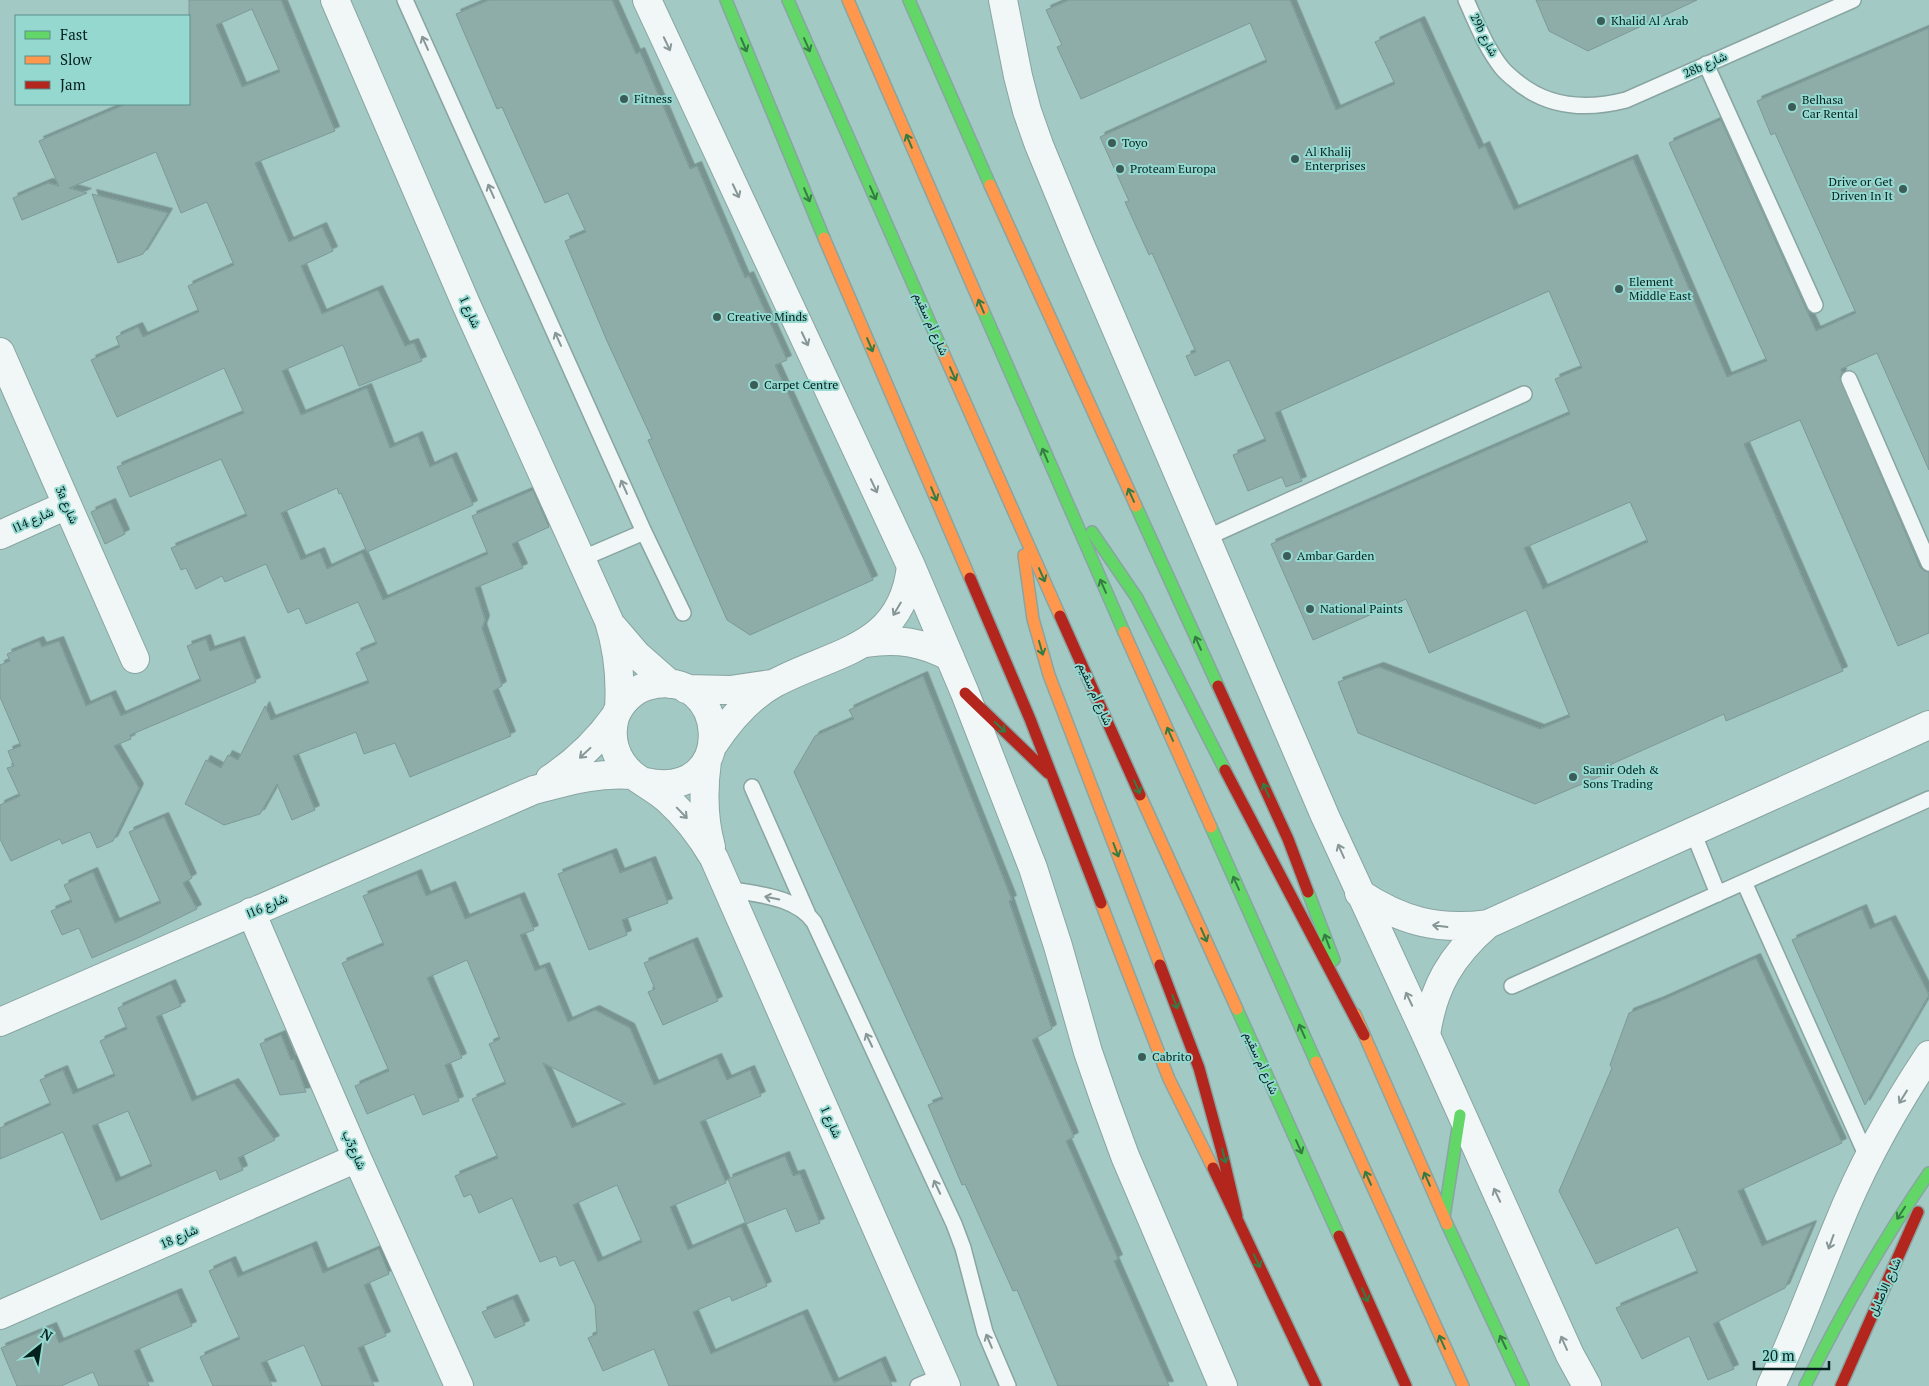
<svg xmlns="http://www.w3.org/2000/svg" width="1929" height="1386" font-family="'PT Serif',Vazirmatn,serif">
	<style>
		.building { fill: #8eaca8; stroke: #7c9a97; fill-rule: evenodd; filter: url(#shadow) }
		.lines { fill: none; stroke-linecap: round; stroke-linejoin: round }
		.lane-casing { stroke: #88a5a2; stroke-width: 18 }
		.street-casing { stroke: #88a5a2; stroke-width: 30 }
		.fast-casing { stroke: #88a5a2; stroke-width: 14 }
		.slow-casing { stroke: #88a5a2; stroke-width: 14 }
		.jam-casing { stroke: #88a5a2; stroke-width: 14 }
		.lane { stroke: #f1f7f6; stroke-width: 15 }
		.street { stroke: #f1f7f6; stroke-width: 28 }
		.fast { stroke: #63d668; stroke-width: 11 }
		.slow { stroke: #ff974d; stroke-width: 11 }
		.jam { stroke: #b3261e; stroke-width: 11 }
		.oneway { stroke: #869795 }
		.oneway2 { stroke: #347c43 }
		.poi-dot { fill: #3c5c58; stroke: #94d8d0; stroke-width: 2 }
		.labels { text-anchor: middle; stroke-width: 4; stroke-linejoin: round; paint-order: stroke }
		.poi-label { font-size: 12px; fill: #04211e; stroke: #94d8d0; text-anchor: start }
		.street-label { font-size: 12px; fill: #04211e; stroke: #94d8d0 }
	</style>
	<defs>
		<filter id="shadow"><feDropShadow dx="4.5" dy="-4.5" stdDeviation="0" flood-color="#0004"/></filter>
	</defs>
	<rect width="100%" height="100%" fill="#a3c9c4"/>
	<path class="building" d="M189 0H281L335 131 255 163 289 242 322 227 333 251 301 266 322 314 378 290 405 346 414 343 422 361 359 386 343 345 282 371 301 415 367 388 390 448 418 436 430 467 452 457 473 505 367 552 341 493 339 494 337 488 281 513 301 560 320 552 327 569 362 553 383 600 488 554 472 516 533 490 549 527 512 544 523 568 475 588 485 620 482 628 502 686 493 691 511 736 410 777 395 743 364 754 356 732 293 756 315 810 292 820 277 784 260 814 224 825 185 804 206 760 221 768 228 755 238 760 265 706 271 720 369 683 356 653 377 644 358 602 306 624 299 608 288 613 266 564 225 582 222 576 196 589 186 568 181 570 171 548 247 516 221 459 130 497 117 467 244 413 224 368 117 417 91 360 120 347 116 337 138 327 143 337 199 312 188 286 234 265 207 202 181 213 156 152 69 188 87 193 22 220 13 198 48 183 59 186 39 141 126 104H189ZM252 9 280 72 242 87 216 25Z
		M489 0H612L636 54 640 52 690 169 697 166 745 278 749 276 787 360 775 365 873 580 750 635 727 620 648 440 652 439 607 341 565 241 586 232 568 193 545 203 502 107 497 109 456 14Z
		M1069 0H1290L1336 110 1395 84 1375 42 1420 21 1479 149 1485 146 1514 210 1633 159 1727 377 1767 361 1669 143 1721 120 1816 331 1856 313 1775 133 1771 135 1757 101 1929 28V470L1877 353 1841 369 1842 373 1840 378 1920 567 1924 571 1929 572V633L1898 646 1800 420 1744 444 1843 671 1726 721 1724 714 1605 767 1608 773 1535 804 1358 733 1338 682 1379 667 1540 729 1570 717 1526 610 1429 653 1406 599 1313 640 1271 544 1570 414 1555 379 1582 368 1549 291 1275 413 1302 481 1286 487 1282 477 1248 491 1233 455 1266 441 1229 360 1195 376 1186 356 1196 352 1152 253 1149 255 1125 202 1129 201 1100 137 1267 62 1250 23 1081 99 1057 47 1062 45 1046 10ZM1630 502 1648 542 1543 589 1524 548Z
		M1536 0H1697L1588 51 1549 31Z
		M92 194 168 213 143 254 118 263Z
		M111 503 125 534 105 544 91 512Z
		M206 639 210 651 240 641 256 682 130 735 131 739 114 746 139 788 113 841 97 848 90 832 62 844 60 839 11 861 0 839V805L20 796 7 768 14 766 8 751 21 746 0 697V665L10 661 7 654 39 641 42 647 59 641 86 706 111 695 121 716 201 681 187 646Z
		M923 676 1012 900 1009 901 1052 1029 1032 1040 1074 1137 1066 1141 1118 1259 1114 1261 1169 1386H1058L1017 1290 1013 1291 965 1184 962 1185 928 1105 943 1099 794 772 815 736 854 719 849 710Z
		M164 817 192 878 183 883 197 909 142 936 92 958 79 928 62 935 51 911 72 902 64 885 93 872 115 923 161 903 129 832Z
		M612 853 620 873 651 861 668 903 622 920 627 935 589 950 558 874Z
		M417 874 426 896 451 886 465 919 520 897 534 930 520 935 535 971 545 967 568 1022 595 1010 630 1028 654 1085 717 1058 727 1080 750 1070 761 1096 700 1122 726 1183 670 1207 688 1250 741 1227 767 1286 732 1301 730 1296 693 1312 711 1354 803 1314 834 1383 881 1361 892 1386H669L654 1349 603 1371 588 1338 597 1334 595 1306 574 1260 560 1266 556 1256 540 1262 512 1198 479 1213 471 1194 464 1197 455 1176 498 1158 472 1099 506 1084 489 1044 500 1039 467 960 427 978 462 1058 445 1065 459 1101 423 1115 414 1094 367 1114 355 1086 389 1071 342 963 384 945 363 896ZM543 1063 626 1104 572 1128ZM617 1185 642 1242 598 1262 573 1205Z
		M1862 909 1870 929 1891 920 1929 995 1865 1105 1792 940Z
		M693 942 718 1001 663 1025 648 992 655 989 644 963Z
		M1756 958 1842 1143 1738 1191 1762 1246 1812 1225 1785 1288 1713 1324 1734 1369 1708 1380 1689 1336 1642 1359 1616 1308 1698 1273 1678 1227 1596 1264 1559 1191 1612 1068 1610 1065 1629 1013 1660 1001Z
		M171 984 181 1006 156 1017 192 1101 234 1083 275 1140 238 1158 243 1170 220 1180 216 1170 101 1220 63 1132 0 1159V1128L51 1105 40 1080 63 1070 73 1094 115 1076 100 1041 127 1029 118 1008ZM128 1111 152 1166 116 1182 92 1126Z
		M281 1035 291 1060 294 1059 306 1092 280 1095 260 1044Z
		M785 1156 793 1176 800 1174 820 1223 796 1232 786 1208 746 1224 728 1179Z
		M312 1246 323 1273 379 1249 389 1274 364 1285 386 1336 358 1348 374 1386H322L304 1345 261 1363 272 1386H213L200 1357 240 1339 209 1271 231 1261 238 1277Z
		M177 1293 192 1326 134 1351 149 1386H99L93 1372 61 1386H17L1 1348 52 1327 59 1343Z
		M513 1299 525 1325 495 1338 482 1312Z"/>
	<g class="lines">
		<g class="lane-casing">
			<path id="lane" d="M405 0 644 532 683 613
				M1466 0C1477 24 1486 48 1502 68 1506 73 1511 77 1516 81 1548 108 1587 110 1626 100L1853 0
				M1706 64 1815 305
				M1849 379 1929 563
				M1206 538 1524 394
				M581 559 644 532
				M752 787 807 912
				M1693 832 1718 894
				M1744 882 1868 1159
				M729 889C758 895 795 896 814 922L954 1224 963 1248 985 1332 1008 1386
				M1512 986 1929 799
				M918 1386 942 1376"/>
		</g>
		<g class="street-casing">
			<path id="street" d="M335 0 466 304 609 621C618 650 621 678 619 708
				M647 0 911 566 965 693 1033 868 1058 946 1088 1052 1106 1104 1125 1156 1223 1386
				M1003 0 1018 76 1027 111 1039 145 1079 242 1325 816 1426 1035 1570 1355 1587 1386
				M0 352 135 659
				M0 535 67 505
				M613 627 637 655 670 684
				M866 643C897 638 922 642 950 657
				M686 689 730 690 771 684
				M713 745C729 721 749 697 775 683 835 651 902 649 911 566
				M707 761C703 790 703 818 711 847
				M550 779C577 761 597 742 616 715
				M645 782C741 803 729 662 647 686 633 690 620 703 615 717 609 738 615 760 633 775 643 783 656 789 667 799 686 816 701 836 714 858L946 1386
				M1359 893C1401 921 1438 931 1488 924L1929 725
				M251 912 357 1158 459 1386
				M0 1022 534 790C568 781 598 772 633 775
				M1426 1035C1433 987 1451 956 1488 924
				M0 1315 357 1158
				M1771 1386C1796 1334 1815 1280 1837 1227 1861 1167 1893 1109 1929 1055"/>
		</g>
		<g class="fast-casing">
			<path id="fast" d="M726 0 824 238
				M788 0 942 350
				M909 0 990 185
				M983 310 1124 632
				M1136 506 1218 686
				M1092 532 1137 598 1225 770
				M1211 827 1316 1062
				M1308 892 1334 960
				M1237 1009 1339 1236
				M1444 1217 1460 1115
				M1447 1224 1523 1386
				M1805 1386C1842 1312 1882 1241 1929 1173"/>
		</g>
		<g class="slow-casing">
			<path id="slow" d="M848 0 983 310
				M990 185 1136 506
				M824 238 970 578
				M942 350 1060 616
				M1024 555 1033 619 1049 675 1160 965
				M1124 632 1211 827
				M1140 795 1237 1009
				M1101 903 1169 1079 1213 1168
				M1355 1014 1447 1224
				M1316 1062 1463 1386"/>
		</g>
		<g class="jam-casing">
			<path id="jam" d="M970 578 1030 719 1101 903
				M1060 616 1140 795
				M1218 686 1288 839 1308 892
				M965 693 1048 773
				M1225 770 1364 1035
				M1160 965 1199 1068 1222 1152 1237 1216
				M1213 1168 1316 1386
				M1339 1236 1406 1386
				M1841 1386 1918 1212"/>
		</g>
		<use href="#lane" class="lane"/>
		<use href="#street" class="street"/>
		<use href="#fast" class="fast"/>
		<use href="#slow" class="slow"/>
		<use href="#jam" class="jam"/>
	</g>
	<defs><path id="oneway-shaft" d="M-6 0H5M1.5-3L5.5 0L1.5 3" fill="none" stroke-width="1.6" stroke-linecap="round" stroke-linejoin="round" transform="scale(1.25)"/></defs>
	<g class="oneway">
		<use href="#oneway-shaft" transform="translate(425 43) rotate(-114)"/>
		<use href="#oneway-shaft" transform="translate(667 44) rotate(65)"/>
		<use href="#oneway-shaft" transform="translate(491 191) rotate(-114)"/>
		<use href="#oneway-shaft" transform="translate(736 191) rotate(65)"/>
		<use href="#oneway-shaft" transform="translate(558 339) rotate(-114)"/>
		<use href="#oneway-shaft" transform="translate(805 339) rotate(65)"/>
		<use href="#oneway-shaft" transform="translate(874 486) rotate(65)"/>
		<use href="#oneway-shaft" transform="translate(624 487) rotate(-114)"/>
		<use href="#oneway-shaft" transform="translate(897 609) rotate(121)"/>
		<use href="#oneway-shaft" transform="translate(585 753) rotate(137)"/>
		<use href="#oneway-shaft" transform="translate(682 813) rotate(46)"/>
		<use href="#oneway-shaft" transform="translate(1341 851) rotate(-114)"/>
		<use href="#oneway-shaft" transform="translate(772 898) rotate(-169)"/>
		<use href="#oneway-shaft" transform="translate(1440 926) rotate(-173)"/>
		<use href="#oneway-shaft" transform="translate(1409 999) rotate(-115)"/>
		<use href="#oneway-shaft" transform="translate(869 1040) rotate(-115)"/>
		<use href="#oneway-shaft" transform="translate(1903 1097) rotate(122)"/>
		<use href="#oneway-shaft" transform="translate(937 1187) rotate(-115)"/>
		<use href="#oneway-shaft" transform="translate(1497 1195) rotate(-115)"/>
		<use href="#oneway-shaft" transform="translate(1831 1242) rotate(110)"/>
		<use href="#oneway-shaft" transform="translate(989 1341) rotate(-113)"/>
		<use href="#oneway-shaft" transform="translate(1564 1343) rotate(-114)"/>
	</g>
	<g class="oneway2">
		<use href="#oneway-shaft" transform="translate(744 45) rotate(67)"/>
		<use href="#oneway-shaft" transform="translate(807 45) rotate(66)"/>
		<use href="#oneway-shaft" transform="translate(909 141) rotate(-113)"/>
		<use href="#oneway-shaft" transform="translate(873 193) rotate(66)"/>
		<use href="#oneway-shaft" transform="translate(807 195) rotate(67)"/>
		<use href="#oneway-shaft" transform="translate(981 306) rotate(-113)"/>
		<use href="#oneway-shaft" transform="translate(870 345) rotate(67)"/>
		<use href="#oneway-shaft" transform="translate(953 374) rotate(66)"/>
		<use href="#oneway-shaft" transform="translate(1045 455) rotate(-113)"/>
		<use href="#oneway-shaft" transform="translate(934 494) rotate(67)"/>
		<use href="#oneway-shaft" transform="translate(1131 495) rotate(-114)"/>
		<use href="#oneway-shaft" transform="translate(1042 575) rotate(66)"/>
		<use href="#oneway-shaft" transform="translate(1103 586) rotate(-114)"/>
		<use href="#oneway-shaft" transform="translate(1198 643) rotate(-114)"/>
		<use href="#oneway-shaft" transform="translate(1041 648) rotate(74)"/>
		<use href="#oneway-shaft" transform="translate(1000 727) rotate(44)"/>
		<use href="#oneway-shaft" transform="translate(1170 734) rotate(-114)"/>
		<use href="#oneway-shaft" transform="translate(1137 787) rotate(66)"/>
		<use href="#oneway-shaft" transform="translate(1266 790) rotate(-114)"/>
		<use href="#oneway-shaft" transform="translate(1116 850) rotate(69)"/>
		<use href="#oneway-shaft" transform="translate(1236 883) rotate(-114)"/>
		<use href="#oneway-shaft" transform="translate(1204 935) rotate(66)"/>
		<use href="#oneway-shaft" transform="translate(1327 941) rotate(-111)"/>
		<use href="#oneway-shaft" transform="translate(1175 1002) rotate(69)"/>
		<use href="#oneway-shaft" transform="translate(1302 1031) rotate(-114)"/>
		<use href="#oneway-shaft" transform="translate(1299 1147) rotate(66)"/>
		<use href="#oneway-shaft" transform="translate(1224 1156) rotate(76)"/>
		<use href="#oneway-shaft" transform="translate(1368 1178) rotate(-114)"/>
		<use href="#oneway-shaft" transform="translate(1427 1179) rotate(-114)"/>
		<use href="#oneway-shaft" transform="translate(1901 1213) rotate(123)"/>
		<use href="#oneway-shaft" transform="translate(1257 1261) rotate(65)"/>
		<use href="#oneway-shaft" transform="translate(1365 1295) rotate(66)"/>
		<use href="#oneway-shaft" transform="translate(1442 1342) rotate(-114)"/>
		<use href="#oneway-shaft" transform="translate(1503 1342) rotate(-115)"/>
	</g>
	<g class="poi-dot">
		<circle cx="1601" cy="21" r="5"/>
		<circle cx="624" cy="99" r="5"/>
		<circle cx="1792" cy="107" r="5"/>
		<circle cx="1112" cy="143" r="5"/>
		<circle cx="1295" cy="159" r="5"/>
		<circle cx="1120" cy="169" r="5"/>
		<circle cx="1903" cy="189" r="5"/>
		<circle cx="1619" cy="289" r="5"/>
		<circle cx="717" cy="317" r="5"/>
		<circle cx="754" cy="385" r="5"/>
		<circle cx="1287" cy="556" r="5"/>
		<circle cx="1310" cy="609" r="5"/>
		<circle cx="1573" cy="777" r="5"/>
		<circle cx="1142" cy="1057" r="5"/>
	</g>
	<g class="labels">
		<g class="poi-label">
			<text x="1611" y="25">Khalid Al Arab</text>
			<text x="634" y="103">Fitness</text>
			<text x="1802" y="104">Belhasa<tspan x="1802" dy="14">Car Rental</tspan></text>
			<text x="1122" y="147">Toyo</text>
			<text x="1305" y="156">Al Khalij<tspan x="1305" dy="14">Enterprises</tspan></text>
			<text x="1130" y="173">Proteam Europa</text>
			<text x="1893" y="186" text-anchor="end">Drive or Get<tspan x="1893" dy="14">Driven In It</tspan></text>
			<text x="1629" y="286">Element<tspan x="1629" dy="14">Middle East</tspan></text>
			<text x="727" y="321">Creative Minds</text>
			<text x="764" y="389">Carpet Centre</text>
			<text x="1297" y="560">Ambar Garden</text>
			<text x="1320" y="613">National Paints</text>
			<text x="1583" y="774">Samir Odeh &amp;<tspan x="1583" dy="14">Sons Trading</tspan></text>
			<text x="1152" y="1061">Cabrito</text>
		</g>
		<g class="street-label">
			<text transform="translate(1484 35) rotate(63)" y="4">29b شارع</text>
			<text transform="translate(1705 65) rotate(-24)" y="4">28b شارع</text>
			<text transform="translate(470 312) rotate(66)" y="4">شارع 1</text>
			<text transform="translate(931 324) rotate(66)" y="4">شارع أم سقيم</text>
			<text transform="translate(67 505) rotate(67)" y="4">3a شارع</text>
			<text transform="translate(33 520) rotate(-24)" y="4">شارع 14ا</text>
			<text transform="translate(1095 694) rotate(66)" y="4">شارع أم سقيم</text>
			<text transform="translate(267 906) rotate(-23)" y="4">شارع 16ا</text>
			<text transform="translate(1261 1063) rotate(66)" y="4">شارع أم سقيم</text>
			<text transform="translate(831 1122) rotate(66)" y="4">شارع 1</text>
			<text transform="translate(354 1150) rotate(66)" y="4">شارع3ب</text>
			<text transform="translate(179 1237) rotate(-24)" y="4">شارع 18</text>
			<text transform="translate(1885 1287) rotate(-66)" y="4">شارع الأصايل</text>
		</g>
	</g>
	<rect x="15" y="15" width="175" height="90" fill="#94d8d0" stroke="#5a8f89"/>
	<rect x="25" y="31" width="25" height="8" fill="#63d668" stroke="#5a8f89"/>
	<text x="60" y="40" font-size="15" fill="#04211e">Fast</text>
	<rect x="25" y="56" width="25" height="8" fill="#ff974d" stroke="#5a8f89"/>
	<text x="60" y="65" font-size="15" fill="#04211e">Slow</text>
	<rect x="25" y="81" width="25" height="8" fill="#b3261e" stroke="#5a8f89"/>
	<text x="60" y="90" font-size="15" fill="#04211e">Jam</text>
	<g transform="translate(40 1346) rotate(30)" stroke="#94d8d0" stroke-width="4" paint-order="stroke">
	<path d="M0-4L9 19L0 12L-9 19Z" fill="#04211e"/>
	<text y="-8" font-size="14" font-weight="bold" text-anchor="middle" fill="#04211e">N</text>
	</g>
	<path d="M1754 1361v8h75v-8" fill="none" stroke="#04211e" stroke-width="2.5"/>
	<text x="1762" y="1361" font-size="15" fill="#04211e" stroke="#94d8d0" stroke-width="4" paint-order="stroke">20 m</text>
</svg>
